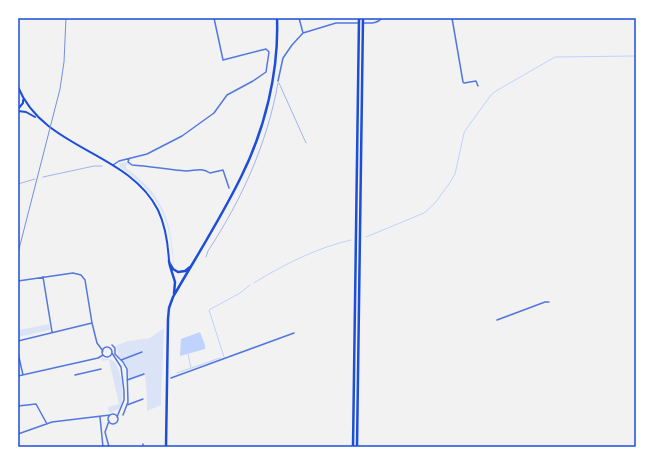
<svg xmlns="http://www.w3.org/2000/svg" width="654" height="465" font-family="Barlow,sans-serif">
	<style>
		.green { fill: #dbe4f7 }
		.water { fill: #bfd3fe }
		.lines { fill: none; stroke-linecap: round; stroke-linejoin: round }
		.stream { stroke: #bfd3fe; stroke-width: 1 }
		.service { stroke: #5277de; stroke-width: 0.5 }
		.minor { stroke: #5277de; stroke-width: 1.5 }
		.secondary { stroke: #1d4ed8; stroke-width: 2 }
		.trunk { stroke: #1d4ed8; stroke-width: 2.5 }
		.motorway { stroke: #1d4ed8; stroke-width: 2.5 }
		.rail { stroke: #7290e2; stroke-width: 1 }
		.neatline { fill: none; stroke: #1d4ed8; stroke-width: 1.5 }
	</style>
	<rect width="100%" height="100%" fill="#f2f2f2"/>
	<path class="green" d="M127 162 128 163 126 166V168C163 195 171 219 174 264L173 262C170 217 158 193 120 167L119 163Z
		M49 324 50 330 18 337V328L19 330Z
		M164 328 161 405 147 411V398L145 375 129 381C128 375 128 367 124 362 120 355 117 357 117 347L115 346 128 341 150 338Z
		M101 358 109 359 114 361C122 372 126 396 119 409L109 413 108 407 119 404 109 360 102 361Z"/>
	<path class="water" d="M200 332 205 345V349L180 356 181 339Z"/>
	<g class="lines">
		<path class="stream" d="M366 237 424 213 435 203 449 184 455 174 464 133 467 128 491 95 496 91 555 57 636 56
			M254 283C282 265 319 247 351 240
			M188 354 191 368
			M224 357 209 310 240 293 250 285
			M177 373 220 358"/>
		<path class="service" d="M279 83 306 143
			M43 177 94 166H102
			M18 184 35 179
			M206 257 208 251C242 199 267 144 278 83"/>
		<path class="minor" d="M299 18 303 33
			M452 18 463 82 464 83 476 81 478 86
			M364 23C371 23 377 24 382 18
			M278 81 283 58 292 45 303 33 336 23H358
			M129 159 128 162 132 165C150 166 169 170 186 171 195 171 201 167 210 173L223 170 229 188
			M113 165 119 161 147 154 182 136 214 113 227 95 253 81 266 72 269 52 266 49 223 60 214 18
			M43 277 52 332
			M18 281 73 273 81 275 85 280 92 323 97 343 103 351
			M497 320 545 302H549
			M18 341 92 323
			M112 345 115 348V354L123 362 127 369 128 402 123 415
			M102 352a5 5 0 1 1 10 0a5 5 0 1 1-10 0Z
			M18 353 23 375
			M112 353 121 367 124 391V400L117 417
			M121 360 142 352
			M75 375 101 369
			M18 376 98 358 103 355
			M171 378 294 333
			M127 380 144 374
			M127 405 143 399
			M18 406 36 404 47 424
			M108 419a5 5 0 1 1 10 0a5 5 0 1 1-10 0Z
			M100 417 103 447
			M109 421 105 432 109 447
			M18 434 52 422 110 415
			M143 444V447"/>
		<path class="secondary" d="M18 87C44 150 128 151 158 210 166 227 168 243 169 261
			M18 109 23 103V100
			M18 111 26 112 35 117"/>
		<path class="trunk" d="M169 261 170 266 175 282 174 294
			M170 264 173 269 178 272 185 271 190 267
			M166 447 168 319 169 308 173 297C196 257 221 218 241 177 265 129 279 72 277 18"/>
		<path class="motorway" d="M353 447 359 18
			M357 447 363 18"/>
		<path class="rail" d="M18 253 60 89 64 62 66 18"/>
	</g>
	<rect width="654" height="465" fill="none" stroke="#ffffff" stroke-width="38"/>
	<rect x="19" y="19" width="616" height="427" class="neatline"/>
</svg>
